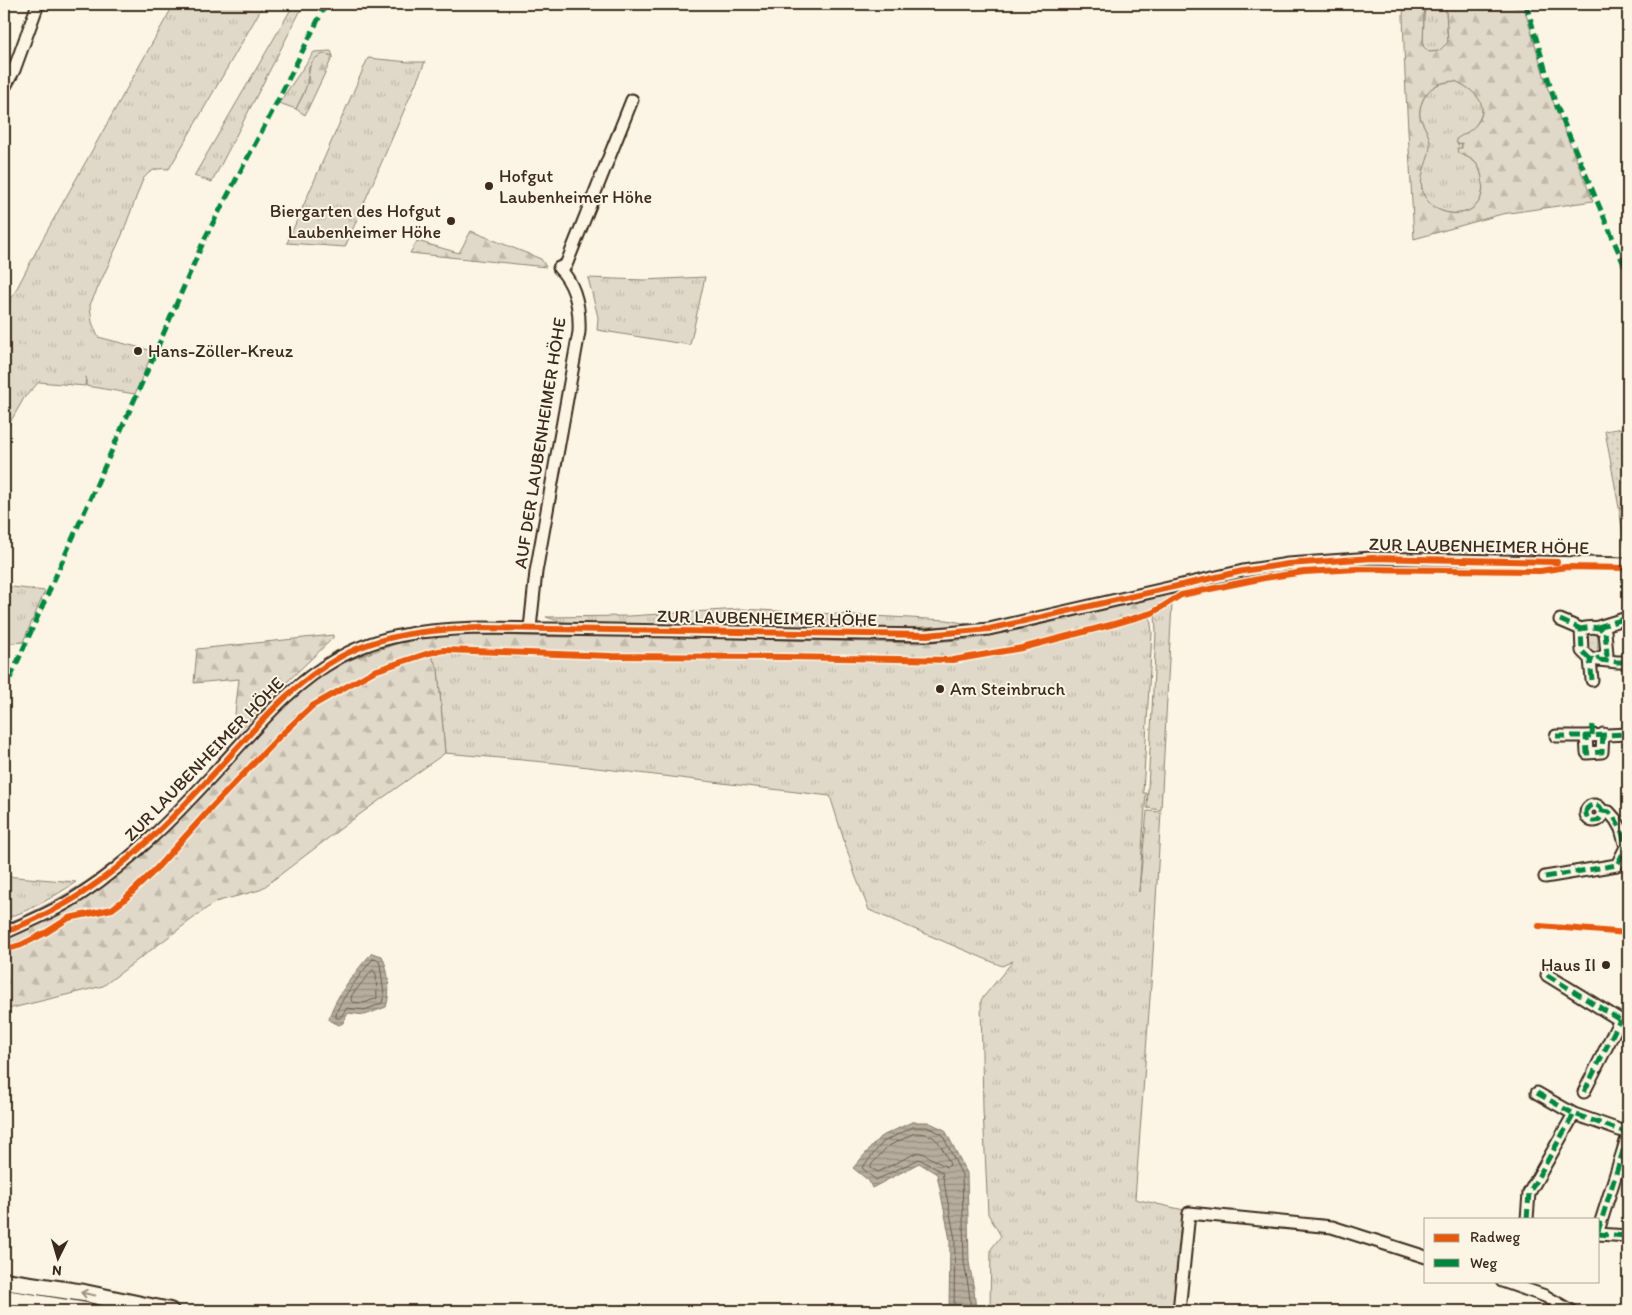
<svg xmlns="http://www.w3.org/2000/svg" width="1632" height="1315" font-family="Itim,sans-serif">
	<style>
		.grass { fill: url(#grass-tufts); stroke: #8e8173 }
		.forest { fill: url(#forest-firs); stroke: #8e8173; fill-rule: evenodd }
		.park { fill: url(#park-dots); stroke: #8e8173 }
		.water { fill: url(#water-rules); stroke: #85796b }
		.lines { fill: none; stroke-linecap: round; stroke-linejoin: round }
		.shore { stroke: #6d5e51; stroke-width: 1 }
		.minor-casing { stroke: #3b2a1e; stroke-width: 15 }
		.highway-casing { stroke: #3b2a1e; stroke-width: 20 }
		.minor { stroke: #fcf5e5; stroke-width: 11 }
		.highway { stroke: #fcf5e5; stroke-width: 16 }
		.quiet { stroke: #00873e; stroke-width: 5; stroke-dasharray: 10 5; stroke-linecap: butt }
		.cycleway-casing { stroke: #fcf5e5; stroke-width: 9 }
		.cycleway { stroke: #e8590c; stroke-width: 6 }
		.oneway { stroke: #9c9082 }
		.poi-dot { fill: #3b2a1e; stroke: #fcf5e5; stroke-width: 2 }
		.labels { text-anchor: middle; stroke-width: 4; stroke-linejoin: round; paint-order: stroke }
		.poi-label { font-size: 18px; fill: #3b2a1e; stroke: #fcf5e5; text-anchor: start }
		.street-label { font-size: 18px; fill: #3b2a1e; stroke: #fcf5e5 }
	</style>
	<defs>
		<pattern id="grass-tufts" width="24" height="20" patternUnits="userSpaceOnUse" patternTransform="scale(1.25)"><rect width="24" height="20" fill="#e0d8c8"/><path d="M3 7l-1-3M5 7V3M7 7l1-3M15 17l-1-3M17 17v-4M19 17l1-3" fill="none" stroke="#c1baab"/></pattern>
		<pattern id="forest-firs" width="22" height="20" patternUnits="userSpaceOnUse" patternTransform="scale(1.25)"><rect width="22" height="20" fill="#e0d8c8"/><path d="M5 1l3.5 6h-7zM16 11l3.5 6h-7z" fill="#c1baab"/></pattern>
		<pattern id="park-dots" width="8" height="8" patternUnits="userSpaceOnUse" patternTransform="scale(1.25)"><rect width="8" height="8" fill="#e0d8c8"/><path d="M2 2h.1M6 6h.1" fill="none" stroke="#c1baab" stroke-width="1.8" stroke-linecap="round"/></pattern>
		<pattern id="water-rules" width="6" height="5" patternUnits="userSpaceOnUse" patternTransform="scale(1.25)"><rect width="6" height="5" fill="#b7ad9e"/><path d="M0 2.5h6" fill="none" stroke="#968d80"/></pattern>
	</defs>
	<rect width="100%" height="100%" fill="#fcf5e5"/>
	<filter id="ink" filterUnits="userSpaceOnUse"><feTurbulence type="fractalNoise" baseFrequency=".02" numOctaves="2"/><feDisplacementMap in="SourceGraphic" scale="10" xChannelSelector="R" yChannelSelector="G"/><feConvolveMatrix kernelMatrix="1 2 1 2 8 2 1 2 1" color-interpolation-filters="sRGB"/></filter>
	<g filter="url(#ink)">
		<path class="grass" d="M174 4H264L169 169C157 168 151 169 143 179L122 235 90 305 92 322 98 337 153 351 135 394 86 386V377L85 386 39 382 24 398 4 433V313L42 240Z
			M294 4H304L212 182 194 176Z
			M1432 4H1444L1446 10 1448 42 1439 52H1428L1423 46 1424 14 1426 7Z
			M331 51 333 56 324 54 309 67 307 86 296 109 279 103 314 52Z
			M368 58 409 62H425L345 247 287 243Z
			M1455 81C1470 87 1490 101 1479 120 1475 128 1467 135 1462 142V148L1458 153C1463 155 1471 158 1475 162 1482 169 1484 184 1482 194 1476 221 1436 218 1425 197 1415 180 1429 158 1428 138 1428 131 1422 124 1420 117 1419 112 1420 107 1422 102 1428 87 1439 82 1455 81Z
			M705 277 690 345 597 330 598 317 588 278 644 280Z
			M1628 507V547H1625L1619 508Z
			M4 586 45 591 23 642 4 644Z
			M1172 604 1161 810 1147 808 1156 632 1155 615Z
			M740 609 947 620 973 625 880 629 652 626 562 622 546 617 629 616Z
			M1150 616 1152 633 1143 793H1146L1139 892 1147 811 1161 812 1152 971 1135 1199 1184 1210 1177 1311H990L991 1249 1001 1236 988 1214 983 1110 981 1000 1013 961 1002 966 869 910 855 875 830 796 555 763 445 753 438 669 429 653 444 650 611 656 784 657 953 660 1022 648 1115 626Z
			M167 817 135 848 65 900 4 928V924C13 921 23 916 32 912 83 888 123 857 163 818Z
			M4 876 76 882C54 897 29 911 4 919Z"/>
		<path class="forest" d="M1404 4H1432L1426 7 1424 14 1423 46 1429 52 1439 51 1448 42 1446 10 1444 4H1523L1548 89 1593 201 1502 214 1414 239 1405 75 1403 16ZM1455 81C1471 88 1491 103 1478 122 1473 130 1464 134 1456 139L1457 144 1462 143V148H1457L1458 153C1463 155 1471 158 1475 162 1482 169 1484 185 1482 194 1476 221 1436 218 1425 197 1415 179 1429 164 1430 146 1431 136 1423 126 1420 117 1419 112 1420 107 1422 102 1428 87 1439 82 1455 81Z
			M324 54 333 56 305 115 296 109C299 102 304 95 306 87 311 74 305 60 324 54Z
			M471 231 541 259 546 267 410 253 417 241 459 253Z
			M1168 592 1172 595 1169 600 1149 612 1022 648 953 660 784 657 611 656 444 650 430 653 438 669 445 753 352 820 260 890 215 902 103 986 4 1010V937L99 887 276 711 308 682 335 665 413 638 443 634 571 637 574 635 917 643 972 639 1018 630Z
			M333 635V638L264 704 232 739 239 679 194 683 197 649Z"/>
		<path class="park" d="M1628 427V507L1619 508 1605 431Z
			M1587 631 1598 633V652L1589 653 1587 652Z"/>
		<path class="water" d="M372 953 382 956C389 971 391 992 386 1007L365 1015 348 1013 343 1023 339 1025 329 1020C332 1000 358 968 372 953Z
			M912 1122H928L945 1130 967 1173 969 1262 974 1290 976 1311H949L950 1240 937 1174 919 1163 872 1188 869 1181 853 1168 880 1137Z"/>
		<g class="lines">
			<path class="shore" d="M373 959 378 960 380 964 384 995 382 1003 365 1010 347 1008 340 1018H336C333 1008 365 968 373 959Z
				M373 970 376 974 377 998 364 1003 352 1002 351 999 352 995Z
				M915 1133C939 1133 940 1145 950 1164L949 1166 946 1167 924 1154 918 1152 878 1172 871 1168V1165L887 1147Z
				M954 1311 955 1239 942 1172 919 1159 876 1180 862 1168 883 1142 913 1127H927L942 1134 962 1175 964 1262 969 1291 971 1311"/>
			<g class="minor-casing">
				<path id="minor" d="M4 88 14 70 38 4
					M1560 620 1581 629
					M1598 627 1627 618
					M530 628 536 572 579 332C580 309 576 285 559 268L566 265 632 100
					M1590 659 1582 651 1581 629C1590 627 1597 626 1605 631L1607 655 1596 659
					M1592 680 1590 659 1617 662H1628
					M1603 734 1602 752 1587 753 1586 736 1628 734
					M1556 736H1586
					M1586 813a8 8 0 1 1 16 0a8 8 0 1 1-16 0Z
					M1602 811 1609 812 1616 820 1621 829 1626 847 1628 846
					M1545 877 1617 865 1626 847
					M4 933C31 921 57 910 81 894 133 860 177 814 218 769 258 726 288 686 340 657 383 633 435 629 483 628L927 635 989 629 1243 571 1288 564 1372 558 1628 564
					M1547 975 1620 1020 1628 1023
					M1584 1092 1620 1020
					M1537 1093 1574 1114
					M1527 1219 1529 1193 1574 1114 1628 1133
					M1598 1231 1628 1135
					M1598 1234 1628 1236
					M1502 1281 1545 1296 1571 1311
					M1179 1311 1189 1213 1332 1227 1426 1257"/>
			</g>
			<g class="highway-casing">
				<path id="highway" d="M4 1281 84 1293 170 1311
					M4 1298 86 1311"/>
			</g>
			<use href="#minor" class="minor"/>
			<use href="#highway" class="highway"/>
			<path class="quiet" d="M1526 4 1555 102 1628 274
				M1560 620 1581 629
				M1598 627 1627 618
				M1590 659 1582 651 1581 629C1590 627 1597 626 1605 631L1607 655 1596 659
				M1592 680 1590 659 1617 662H1628
				M4 692 145 376 205 238 272 112 326 4
				M1603 734 1602 752 1587 753 1586 736 1628 734
				M1592 735 1593 723
				M1556 736H1586
				M1586 813a8 8 0 1 1 16 0a8 8 0 1 1-16 0Z
				M1602 811 1609 812 1616 820 1621 829 1626 847 1628 846
				M1545 877 1617 865 1626 847
				M1547 975 1620 1020 1628 1023
				M1584 1092 1620 1020
				M1537 1093 1574 1114
				M1527 1219 1529 1193 1574 1114 1628 1133
				M1598 1231 1628 1135
				M1598 1234 1628 1236"/>
			<g class="cycleway-casing">
				<path id="cycleway" d="M1539 926 1628 933
					M4 933C31 921 57 910 81 894 133 860 177 814 218 769 258 726 288 686 340 657 383 633 435 629 483 628L927 635 989 629 1243 571 1288 564 1372 558 1557 562
					M4 950 21 945 47 932 69 918 112 909 124 900 155 870 212 807 278 738 312 706 374 671 429 653 444 650 611 656 784 657 953 660 1022 648 1114 624 1152 613 1181 595 1264 578 1304 572 1357 569 1540 571 1566 567 1628 568"/>
			</g>
			<use href="#cycleway" class="cycleway"/>
		</g>
		<defs><path id="oneway-shaft" d="M-6 0H5M1.5-3L5.5 0L1.5 3" fill="none" stroke-width="1.6" stroke-linecap="round" stroke-linejoin="round" transform="scale(1.25)"/></defs>
		<use class="oneway" href="#oneway-shaft" transform="translate(88 1294) rotate(-169)"/>
	</g>
	<g class="poi-dot">
		<circle cx="489" cy="186" r="5"/>
		<circle cx="451" cy="221" r="5"/>
		<circle cx="138" cy="351" r="5"/>
		<circle cx="940" cy="689" r="5"/>
		<circle cx="1606" cy="965" r="5"/>
	</g>
	<g class="labels">
		<g class="poi-label">
			<text x="499" y="182">Hofgut<tspan x="499" dy="21">Laubenheimer Höhe</tspan></text>
			<text x="441" y="217" text-anchor="end">Biergarten des Hofgut<tspan x="441" dy="21">Laubenheimer Höhe</tspan></text>
			<text x="148" y="357">Hans-Zöller-Kreuz</text>
			<text x="950" y="695">Am Steinbruch</text>
			<text x="1596" y="971" text-anchor="end">Haus II</text>
		</g>
		<g class="street-label">
			<text transform="translate(540 443) rotate(-81)" y="6">AUF DER LAUBENHEIMER HÖHE</text>
			<text transform="translate(1479 546) rotate(1)" y="6">ZUR LAUBENHEIMER HÖHE</text>
			<text transform="translate(767 618) rotate(1)" y="6">ZUR LAUBENHEIMER HÖHE</text>
			<text transform="translate(204 759) rotate(-46)" y="6">ZUR LAUBENHEIMER HÖHE</text>
		</g>
	</g>
	<rect width="1632" height="1315" fill="none" stroke="#fcf5e5" stroke-width="20"/>
	<rect x="10" y="10" width="1612" height="1295" fill="none" stroke="#3b2a1e" stroke-width="2" filter="url(#ink)"/>
	<rect x="1424" y="1218" width="175" height="65" fill="#fcf5e5" stroke="#afa495"/>
	<rect x="1434" y="1234" width="25" height="8" fill="#e8590c" stroke="#afa495"/>
	<text x="1470" y="1242" font-size="15" fill="#3b2a1e">Radweg</text>
	<rect x="1434" y="1259" width="25" height="8" fill="#00873e" stroke="#afa495"/>
	<text x="1470" y="1268" font-size="15" fill="#3b2a1e">Weg</text>
	<g transform="translate(58 1258) rotate(185)" stroke="#fcf5e5" stroke-width="4" paint-order="stroke">
	<path d="M0-4L9 19L0 12L-9 19Z" fill="#3b2a1e"/>
	<text y="-8" font-size="14" font-weight="bold" text-anchor="middle" fill="#3b2a1e">N</text>
	</g>
</svg>
